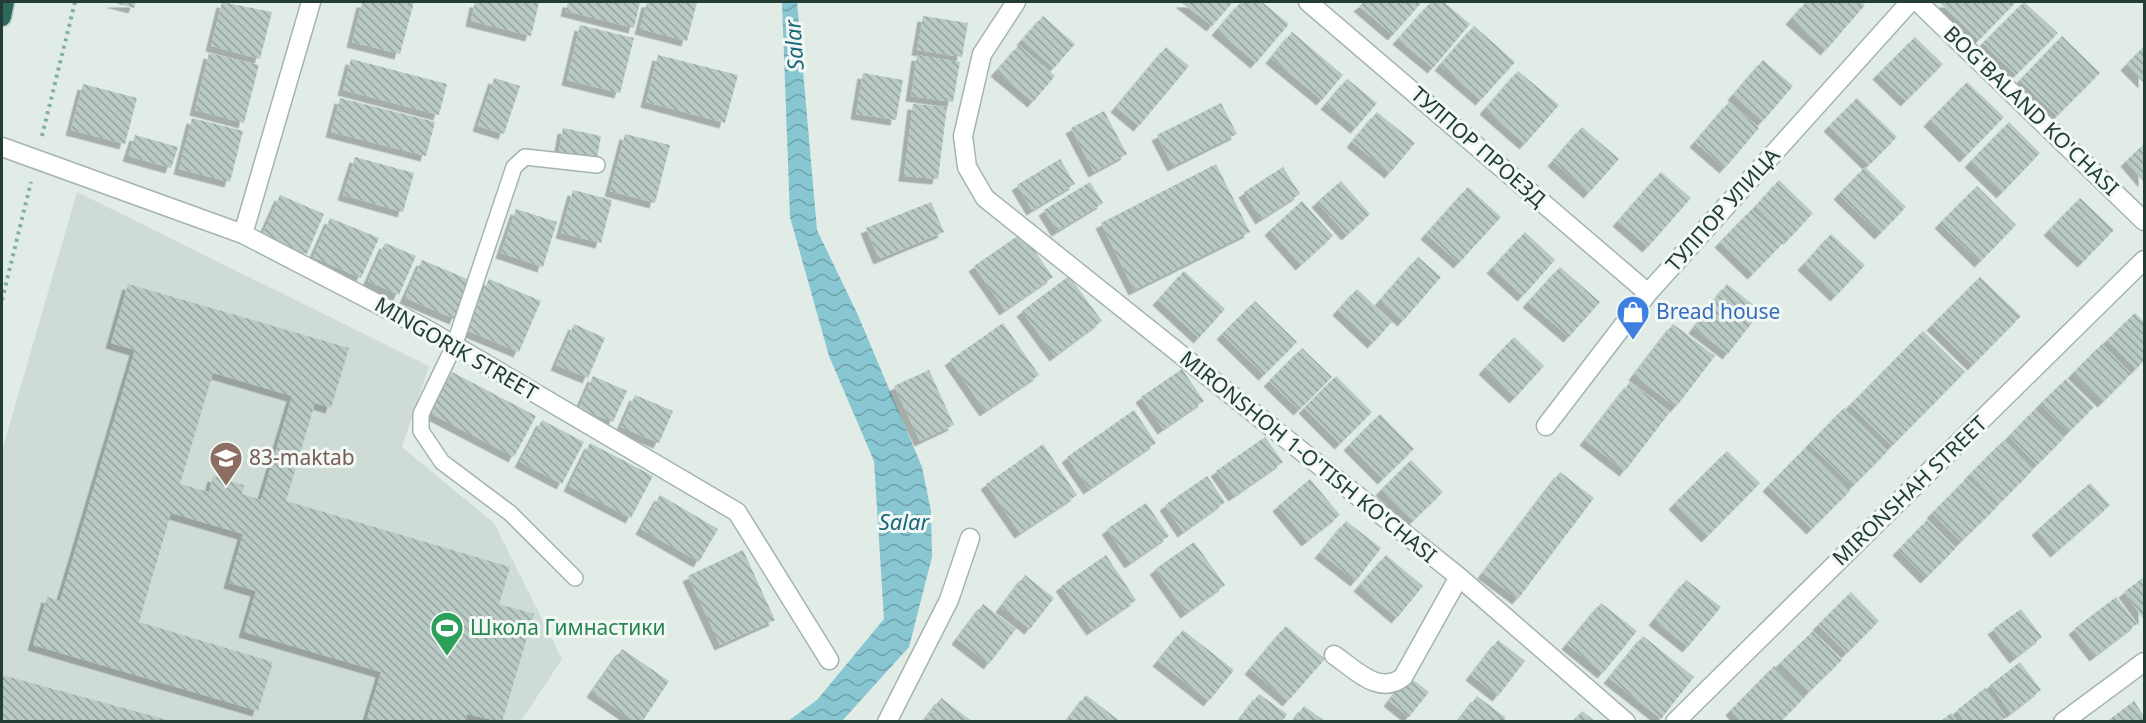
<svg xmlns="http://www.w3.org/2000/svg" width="2146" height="723" font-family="'Noto Sans',sans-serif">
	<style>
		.built { fill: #cfdcd6 }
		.water { fill: url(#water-waves) }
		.building { fill: url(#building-back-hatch); fill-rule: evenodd; filter: url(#shadow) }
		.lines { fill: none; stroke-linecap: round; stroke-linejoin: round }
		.lane-casing { stroke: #a4b4ae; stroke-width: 18 }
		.street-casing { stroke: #a4b4ae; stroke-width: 21 }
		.highway-casing { stroke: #c1c9c6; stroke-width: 21 }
		.path { stroke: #81b0a1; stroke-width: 4; stroke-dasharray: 3 4.5; stroke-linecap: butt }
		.lane { stroke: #fff; stroke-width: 15 }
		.street { stroke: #fff; stroke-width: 18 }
		.highway { stroke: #2d695d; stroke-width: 18 }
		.labels { text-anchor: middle; stroke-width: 6; stroke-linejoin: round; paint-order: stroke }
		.street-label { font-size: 21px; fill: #213d35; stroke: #f2f8f5 }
		.shop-label { font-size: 21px; fill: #366cbe; stroke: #f2f8f5; text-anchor: start }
		.education-label { font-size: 21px; fill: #785e54; stroke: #f2f8f5; text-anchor: start }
		.leisure-label { font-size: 21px; fill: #27864d; stroke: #f2f8f5; text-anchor: start }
		.water-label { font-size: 22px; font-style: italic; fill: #1b6879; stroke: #f2f8f5 }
	</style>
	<defs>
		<pattern id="water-waves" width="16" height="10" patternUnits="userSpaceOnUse" patternTransform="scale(1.5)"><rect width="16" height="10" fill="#88c6d1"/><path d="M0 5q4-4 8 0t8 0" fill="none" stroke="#6fa2aa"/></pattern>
		<pattern id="building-back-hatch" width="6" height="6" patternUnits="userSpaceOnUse" patternTransform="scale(1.5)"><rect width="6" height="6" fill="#b9c9c3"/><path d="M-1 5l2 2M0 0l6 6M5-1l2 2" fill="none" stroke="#96a49f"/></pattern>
		<filter id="shadow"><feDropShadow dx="-5.5" dy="5.5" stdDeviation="0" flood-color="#0004"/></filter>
	</defs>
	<rect width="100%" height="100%" fill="#e1ece7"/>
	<path class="built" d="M77 192 429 366 402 447 494 523 562 659 521 721H2V451Z"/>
	<path class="water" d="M782 2H797L817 230 857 313 922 467 931 511 932 557 909 647 842 721H788L817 700 884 619 874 461 829 356 790 217Z"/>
	<path class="building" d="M111 2H136L134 8Z
		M222 2 272 12 260 59 211 46Z
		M362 2H414L400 54 352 42Z
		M475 2 539 3 531 36 471 21Z
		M568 2H640L634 28 566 11Z
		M647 2H697L687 41 640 29Z
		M1181 2H1233L1212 26Z
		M1241 2H1262L1289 24 1256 63 1217 30Z
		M1364 2H1422L1393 35 1359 6Z
		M1431 2H1444L1470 24 1433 68 1398 39Z
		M1806 2H1861L1865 5 1826 50 1791 19Z
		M1939 2H2016L1979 40Z
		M2024 2 2058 33 2016 75 1983 43Z
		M923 16 968 23 962 57 917 50Z
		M1043 16 1075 44 1054 68 1022 40Z
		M580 25 634 38 620 93 567 80Z
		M1474 26 1515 62 1481 100 1440 65Z
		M1292 32 1343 75 1322 100 1271 58Z
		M2062 36 2100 73 2057 116 2020 80Z
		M1915 37 1943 64 1906 101 1878 74Z
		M1019 45 1055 76 1033 102 996 71Z
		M2144 46V83L2126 65Z
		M1166 47 1189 66 1139 126 1116 107Z
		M209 53 259 65 244 123 195 110Z
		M658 55 738 75 725 123 646 102Z
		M917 55 960 62 953 102 911 96Z
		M351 59 447 84 439 115 343 90Z
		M1763 60 1793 86 1763 121 1733 95Z
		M1518 71 1559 105 1525 144 1485 109Z
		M863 73 903 80 896 120 856 114Z
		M494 78 520 86 504 134 478 126Z
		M1347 79 1377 103 1356 128 1326 104Z
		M1967 82 2004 117 1965 157 1929 121Z
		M83 84 137 98 125 144 71 130Z
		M340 98 435 122 426 156 331 132Z
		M1857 98 1897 137 1869 165 1829 126Z
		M1729 102 1759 128 1725 168 1695 142Z
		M1221 103 1237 134 1173 166 1157 135Z
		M913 104 947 107 938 179 904 176Z
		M1104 111 1127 154 1094 172 1071 128Z
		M1377 112 1415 143 1390 173 1352 142Z
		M192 118 243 131 230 182 179 169Z
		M2009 122 2040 153 2002 193 1970 162Z
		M1582 127 1619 159 1589 193 1553 161Z
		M563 128 601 136 597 158 559 151Z
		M625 134 670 145 655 203 610 191Z
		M135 135 178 147 171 168 128 156Z
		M2144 144V182L2126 161Z
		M355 157 414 173 403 212 343 195Z
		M1060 159 1075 184 1032 210 1017 185Z
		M1216 164 1250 232 1134 290 1101 223Z
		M1283 167 1300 194 1261 219 1244 192Z
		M1865 167 1906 207 1880 234 1839 194Z
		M1661 172 1691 198 1648 247 1618 221Z
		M1779 180 1813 213 1789 239 1755 207Z
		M1341 181 1370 214 1347 235 1317 202Z
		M1090 182 1103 203 1057 231 1044 210Z
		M1977 186 2016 225 1980 262 1940 223Z
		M1468 187 1501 217 1459 263 1426 234Z
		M573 190 612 200 601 243 561 233Z
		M280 195 324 214 307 254 262 235Z
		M2080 198 2114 230 2083 262 2049 230Z
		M1302 201 1333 236 1301 265 1270 230Z
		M931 202 944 232 879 259 866 228Z
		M516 209 557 222 543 267 501 253Z
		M1752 209 1785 241 1753 274 1720 242Z
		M330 218 379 238 361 278 313 257Z
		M1525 232 1555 260 1523 296 1492 268Z
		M1022 233 1053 277 1005 310 974 266Z
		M1831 234 1865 265 1836 296 1803 265Z
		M385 243 416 256 399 295 368 281Z
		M1418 257 1441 277 1403 321 1380 300Z
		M422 260 472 281 455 319 405 298Z
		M1560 267 1600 302 1569 337 1528 302Z
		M1184 271 1225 309 1199 338 1158 300Z
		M1069 276 1102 321 1055 356 1022 311Z
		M1980 277 2021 316 1973 365 1932 325Z
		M489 279 541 301 519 352 466 330Z
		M128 284 349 348 331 408 315 403 286 501 510 567 499 604 534 614 502 722 467 714 465 722H366L381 672 244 632 256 591 229 583 243 534 171 513 139 622 273 662 258 711 33 645 47 597 60 601 135 350 111 343ZM213 373 292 396 261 500 242 494 244 485 213 476 209 492 180 484Z
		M1727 284 1761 311 1728 354 1694 328Z
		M1357 289 1392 322 1373 343 1338 310Z
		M1255 301 1297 342 1264 375 1222 334Z
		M2135 313 2144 322V361L2136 369 2107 340Z
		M1003 323 1039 375 985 411 950 360Z
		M574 324 605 338 588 378 556 365Z
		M1673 324 1715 356 1676 407 1634 375Z
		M1923 331 1965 372 1892 446 1850 405Z
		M1514 337 1544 366 1515 398 1484 369Z
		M2102 344 2131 374 2103 402 2073 373Z
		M1302 348 1332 377 1299 410 1269 381Z
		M1182 369 1204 401 1163 429 1141 397Z
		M929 370 954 425 920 441 894 386Z
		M452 372 536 416 514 457 430 413Z
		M593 376 627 391 613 422 579 408Z
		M1336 376 1372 412 1340 444 1304 408Z
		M2066 379 2094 407 2069 432 2040 404Z
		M1630 382 1670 412 1625 471 1585 440Z
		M635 395 673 411 659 443 621 427Z
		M1844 408 1888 451 1853 486 1809 444Z
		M2035 409 2064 438 2037 465 2009 436Z
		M1134 410 1156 443 1089 489 1067 457Z
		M1380 414 1414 449 1383 479 1349 445Z
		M542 420 584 442 562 484 520 462Z
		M1265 437 1283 462 1234 496 1216 471Z
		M2004 440 2033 470 1999 504 1969 475Z
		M590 443 653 476 631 518 569 486Z
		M1043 444 1077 495 1020 533 986 484Z
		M1805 448 1850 491 1812 529 1768 486Z
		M1727 451 1760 483 1707 537 1674 504Z
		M1411 460 1443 492 1413 521 1381 490Z
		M1560 472 1594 498 1518 599 1483 573Z
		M1207 476 1225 502 1183 532 1165 505Z
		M1967 478 1997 507 1961 542 1932 513Z
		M1310 479 1340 515 1307 541 1278 506Z
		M2090 483 2110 505 2056 552 2037 530Z
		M660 495 718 529 699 562 641 529Z
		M1146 503 1169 536 1130 563 1107 529Z
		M1927 520 1956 548 1926 578 1898 550Z
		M1346 521 1381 548 1356 581 1320 553Z
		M1194 542 1225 585 1186 613 1155 569Z
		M743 550 775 620 720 645 688 576Z
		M1106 555 1136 600 1092 630 1061 586Z
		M1386 555 1423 586 1397 618 1359 586Z
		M1025 575 1054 598 1030 629 1001 607Z
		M2144 577V620L2124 592Z
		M1686 580 1721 607 1688 647 1654 620Z
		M1851 592 1879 621 1847 653 1818 625Z
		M2116 597 2137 624 2095 656 2074 629Z
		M1601 603 1637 631 1603 673 1567 644Z
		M983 604 1016 629 989 664 957 639Z
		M2021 609 2042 637 2015 658 1993 629Z
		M1286 626 1325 659 1288 701 1250 669Z
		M1183 630 1234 670 1209 701 1158 661Z
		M1813 631 1842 660 1809 692 1780 663Z
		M1643 636 1694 677 1661 719 1609 678Z
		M1498 640 1525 661 1498 696 1471 675Z
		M622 649 669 681 642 722H636L592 692Z
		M2020 662 2041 690 2011 713 1990 685Z
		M1774 666 1805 697 1780 722H1742L1731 710Z
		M2 675 171 721V722H2Z
		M1408 676 1429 692 1409 717 1389 701Z
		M1985 688 2006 717 2000 722H1965L1957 710Z
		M1259 694 1287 714 1282 722 1239 720Z
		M1086 695 1121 722H1066Z
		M1477 696 1506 718 1503 722H1457Z
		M941 698 973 722H923Z
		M2134 701 2144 716V722H2106Z
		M1304 706 1326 722H1293Z
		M1582 711 1596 722H1573Z
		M1951 713 1958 722H1940Z"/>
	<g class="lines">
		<g class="lane-casing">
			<path id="lane" d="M575 578 510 513 442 462 421 431V414L454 346 514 167 525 157 597 165"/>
		</g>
		<g class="street-casing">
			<path id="street" d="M1016 2 982 54 963 136 967 167 985 198 1459 577 1626 722
				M1308 2 1648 293
				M1918 2 2144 221
				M2 147 243 234 428 330 737 512 829 660
				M243 234 311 2
				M1546 426 1648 293 1910 2
				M1334 655C1356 670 1379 696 1403 677L1459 577
				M887 722 949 600 970 538
				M1675 722 2144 260
				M2063 722 2144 662"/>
		</g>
		<g class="highway-casing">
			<path id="highway" d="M2 17 5 2"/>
		</g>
		<path class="path" d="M42 136 75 2
			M2 300 31 182"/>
		<use href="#lane" class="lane"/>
		<use href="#street" class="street"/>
		<use href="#highway" class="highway"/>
	</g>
	<defs>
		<g id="shop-pin" transform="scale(1.725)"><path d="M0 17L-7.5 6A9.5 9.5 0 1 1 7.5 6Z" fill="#3f7fe0" stroke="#f2f8f5"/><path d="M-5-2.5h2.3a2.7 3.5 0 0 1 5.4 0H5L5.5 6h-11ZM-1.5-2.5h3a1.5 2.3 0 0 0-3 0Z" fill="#fff"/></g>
		<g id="school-pin" transform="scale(1.725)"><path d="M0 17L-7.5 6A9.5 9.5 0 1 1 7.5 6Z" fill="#8d6e63" stroke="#f2f8f5"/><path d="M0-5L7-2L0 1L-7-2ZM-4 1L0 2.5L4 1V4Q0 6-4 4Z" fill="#fff"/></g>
		<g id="stadium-pin" transform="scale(1.725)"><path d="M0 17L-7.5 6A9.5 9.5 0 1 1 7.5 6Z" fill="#2e9e5b" stroke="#f2f8f5"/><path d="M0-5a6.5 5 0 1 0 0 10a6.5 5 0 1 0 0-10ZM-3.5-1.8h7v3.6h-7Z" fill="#fff"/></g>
	</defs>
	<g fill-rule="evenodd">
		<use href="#shop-pin" x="1633" y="312"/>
		<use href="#school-pin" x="226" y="458"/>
		<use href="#stadium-pin" x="447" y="628"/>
	</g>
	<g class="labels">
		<g class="street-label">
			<text transform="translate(2031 111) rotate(44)" y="7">BOG'BALAND KO'CHASI</text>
			<text transform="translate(1478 147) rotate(41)" y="7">ТУЛПОР ПРОЕЗД</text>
			<text transform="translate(1723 210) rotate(-48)" y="7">ТУЛПОР УЛИЦА</text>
			<text transform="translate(456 349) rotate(30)" y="7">MINGORIK STREET</text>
			<text transform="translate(1308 457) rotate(39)" y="7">MIRONSHOH 1-O'TISH KO'CHASI</text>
			<text transform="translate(1910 491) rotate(-44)" y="7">MIRONSHAH STREET</text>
		</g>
		<g class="shop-label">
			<text x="1656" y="319">Bread house</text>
		</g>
		<g class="education-label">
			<text x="249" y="465">83-maktab</text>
		</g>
		<g class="leisure-label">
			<text x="470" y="635">Школа Гимнастики</text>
		</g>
		<g class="water-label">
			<text transform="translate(794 45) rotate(-94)" y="8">Salar</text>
			<text x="904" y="530">Salar</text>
		</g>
	</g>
	<rect width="2146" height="723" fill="none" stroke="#213d35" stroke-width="6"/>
</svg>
